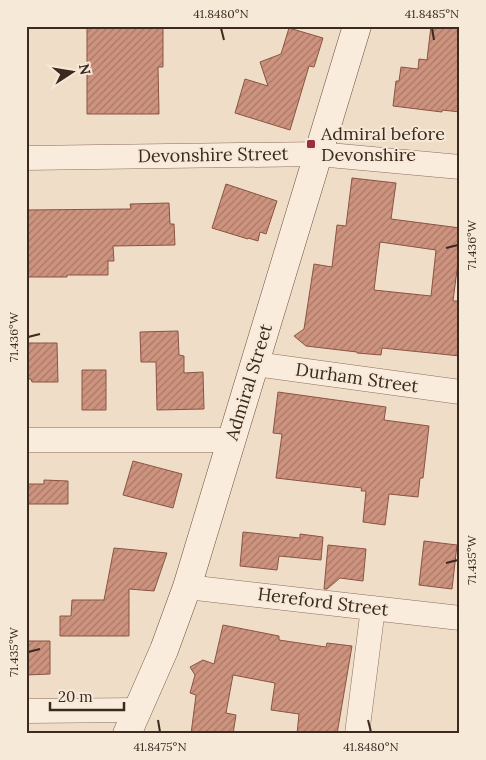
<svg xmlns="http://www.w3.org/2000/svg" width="486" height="760" font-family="Lora,serif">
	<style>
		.building { fill: url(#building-hatch); stroke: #8a5443; fill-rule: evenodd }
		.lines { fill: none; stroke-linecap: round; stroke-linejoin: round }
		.street-casing { stroke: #8b6e5d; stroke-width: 25 }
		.secondary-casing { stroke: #6d4f40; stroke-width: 29 }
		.street { stroke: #f9ecdc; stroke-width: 24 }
		.secondary { stroke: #f9ecdc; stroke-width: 28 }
		.ticks { fill: none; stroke: #3c2920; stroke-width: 2 }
		.poi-dot { fill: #9a2d3f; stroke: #f6e9d8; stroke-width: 2 }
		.labels { text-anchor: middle; stroke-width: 4; stroke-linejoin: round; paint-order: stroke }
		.poi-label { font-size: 18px; fill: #3c2920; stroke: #f6e9d8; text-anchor: start }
		.street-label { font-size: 18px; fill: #3c2920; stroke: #f6e9d8 }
		.neatline { fill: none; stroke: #3c2920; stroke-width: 2 }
		.ticks-label { font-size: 12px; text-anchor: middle; fill: #3c2920 }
	</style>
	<defs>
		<pattern id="building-hatch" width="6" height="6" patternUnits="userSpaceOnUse" patternTransform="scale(1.25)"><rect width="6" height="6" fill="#cd937e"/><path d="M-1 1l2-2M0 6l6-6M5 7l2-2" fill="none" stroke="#a87867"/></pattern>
	</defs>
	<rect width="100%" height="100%" fill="#efddc8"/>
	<path class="building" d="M87 26H163V67H158L159 114H87Z
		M431 26H460V112L442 110V112L393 106 396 81H399L401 67 418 69 419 59 427 60Z
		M289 28 323 38 314 67 309 66 290 130 235 113 245 79 268 86 260 62 281 54Z
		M352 178 396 183 391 219 460 228V247L453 301H460V356L382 348 381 355 357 353V352L306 346 294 336 304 329 314 264 332 267 337 225 346 226ZM380 242 436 250 431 296 374 290Z
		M226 184 277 201 266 234 260 232 258 241 248 238V239L212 228Z
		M169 203 170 224H174L175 245 113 246 114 261H108V275H67V277H26V210L131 209 130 204Z
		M178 331 179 355 184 356V373L203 372 204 409 157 410 156 362H141L140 332Z
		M28 343H57L58 382H32L31 379H26V345Z
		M82 370H106V410H82Z
		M278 392 386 407 384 420 429 426 423 478H420L418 497 389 494 385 525 363 522 366 491H361L362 488 276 478 282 434 273 433Z
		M133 461 182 474 173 508 123 495Z
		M44 480 68 481V504H26V484H44Z
		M243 532 300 538V534L323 537 321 560 279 556 277 570 240 566Z
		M424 541 457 545 452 589 419 585Z
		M328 545 366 549 363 581 340 578 327 589H324Z
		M114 548 167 553 154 591 129 589V636H60V616H71L72 600H104Z
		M223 625 279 636V640L326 647 327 643 352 646 337 734H297L299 714 271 710 275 683 233 675 226 713 236 715 233 734H191L196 695 190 693 195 675 190 667 203 660 214 664Z
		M26 641H50V674L26 675Z"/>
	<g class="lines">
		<g class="street-casing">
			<path id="street" d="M26 158 318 154 460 167
				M255 364 460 392
				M26 440H232
				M187 587 460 618
				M26 711 138 710
				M357 734 373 608"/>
		</g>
		<g class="secondary-casing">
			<path id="secondary" d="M127 734 164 650 187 587 357 26"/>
		</g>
		<use href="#street" class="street"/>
		<use href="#secondary" class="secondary"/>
	</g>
	<path class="ticks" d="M221 28 224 40M432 28 434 40M446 248 458 245M28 337 40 334M446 563 458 560M28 652 40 649M158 720 160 732M368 720 371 732"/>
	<rect class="poi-dot" x="306" y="139" width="10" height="10" rx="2.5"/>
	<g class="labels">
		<g class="poi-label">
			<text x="321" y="140">Admiral before<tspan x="321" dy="21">Devonshire</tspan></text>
		</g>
		<g class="street-label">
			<text transform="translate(213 155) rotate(-1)" y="6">Devonshire Street</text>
			<text transform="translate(357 378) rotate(8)" y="6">Durham Street</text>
			<text transform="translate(249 382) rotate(-73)" y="6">Admiral Street</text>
			<text transform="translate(323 602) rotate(7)" y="6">Hereford Street</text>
		</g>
	</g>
	<rect width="486" height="760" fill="none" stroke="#f6e9d8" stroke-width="55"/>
	<g transform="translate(72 72) rotate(78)" stroke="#f6e9d8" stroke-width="4" paint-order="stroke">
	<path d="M0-4L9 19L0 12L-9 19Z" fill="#3c2920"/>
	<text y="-8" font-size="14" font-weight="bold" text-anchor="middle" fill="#3c2920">N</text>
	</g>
	<path d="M50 702v8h74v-8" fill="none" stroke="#3c2920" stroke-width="2.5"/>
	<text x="58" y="702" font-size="15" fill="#3c2920" stroke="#f6e9d8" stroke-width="4" paint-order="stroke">20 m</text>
	<rect x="28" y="28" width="430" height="704" class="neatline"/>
	<g class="ticks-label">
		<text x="221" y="18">41.8480°N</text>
		<text x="432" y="18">41.8485°N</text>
		<text transform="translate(472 245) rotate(-90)" y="4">71.436°W</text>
		<text transform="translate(14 337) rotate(-90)" y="4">71.436°W</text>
		<text transform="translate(472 560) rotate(-90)" y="4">71.435°W</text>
		<text transform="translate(14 652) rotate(-90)" y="4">71.435°W</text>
		<text x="160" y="751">41.8475°N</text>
		<text x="371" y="751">41.8480°N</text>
	</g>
</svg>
